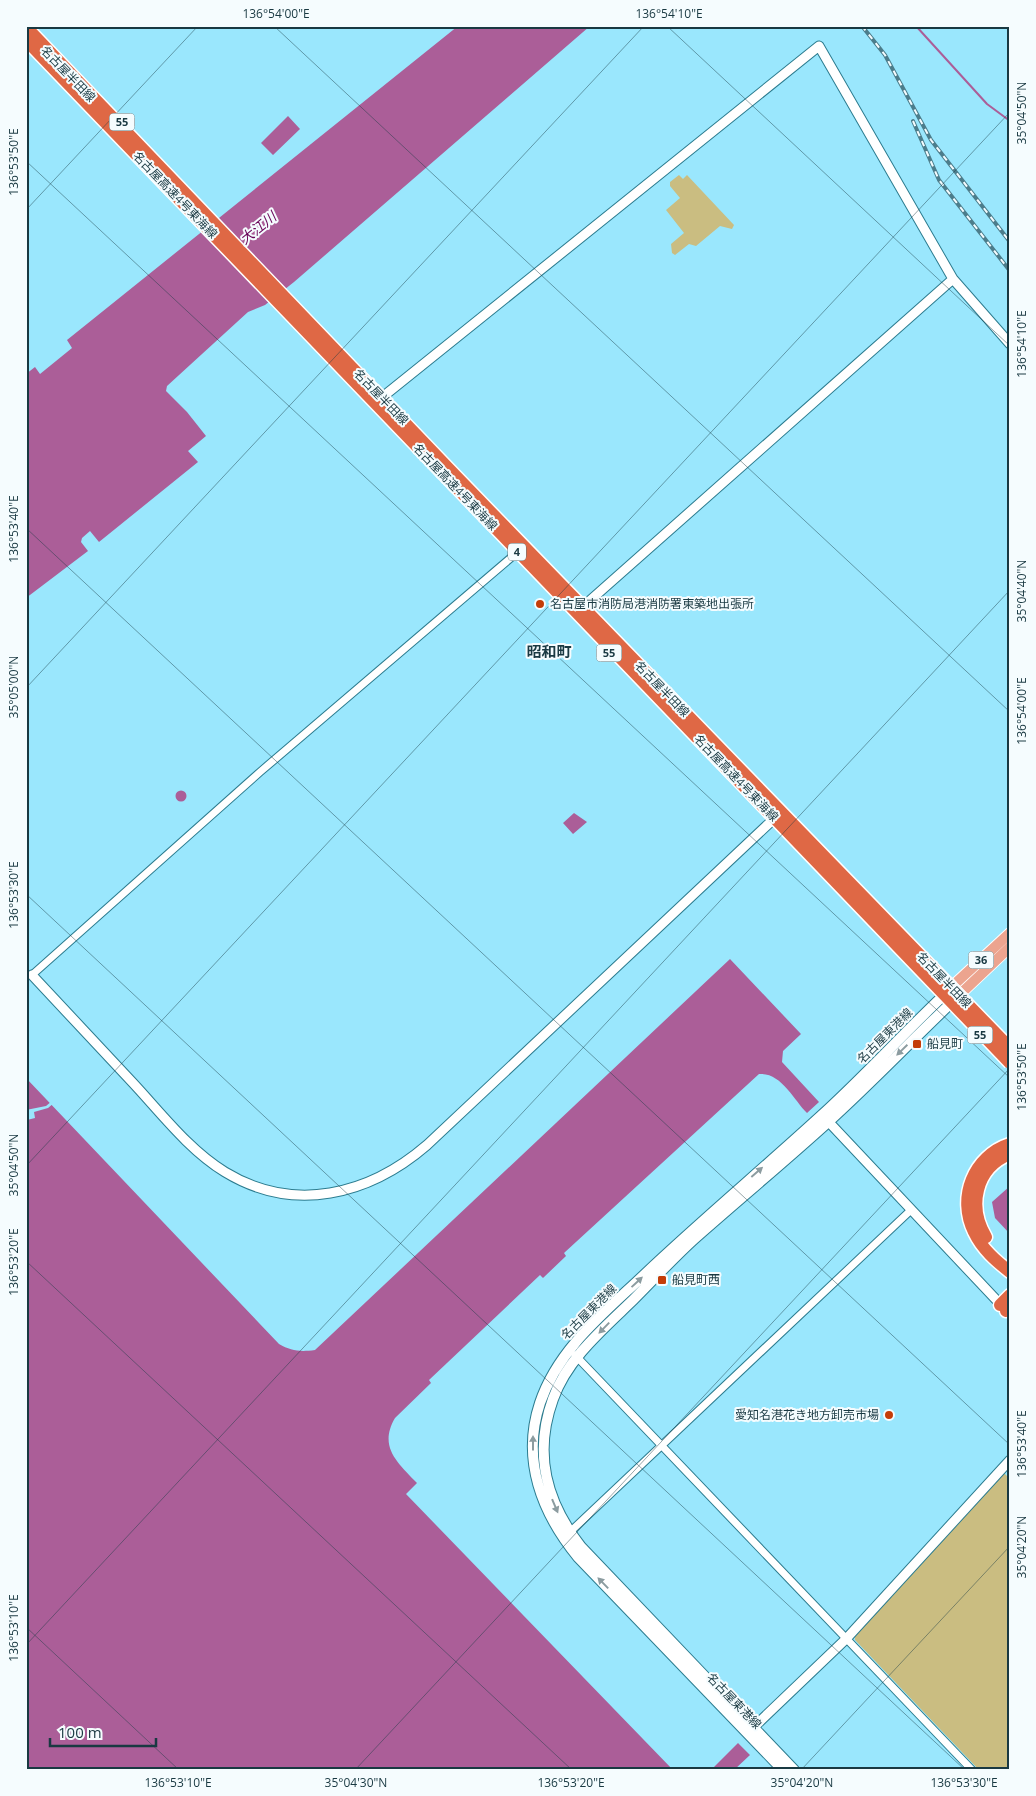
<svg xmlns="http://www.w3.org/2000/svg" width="1036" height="1796" font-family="'Open Sans','Noto Sans JP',sans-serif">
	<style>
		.green { fill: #cabd81 }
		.water { fill: #ab5e98 }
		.pier { fill: #9ae7fd }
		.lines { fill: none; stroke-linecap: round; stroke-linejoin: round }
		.stream { stroke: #ab5e98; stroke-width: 2 }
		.minor-casing { stroke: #2c7c8f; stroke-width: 9 }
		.tertiary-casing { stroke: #2c7c8f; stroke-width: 11 }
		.secondary-casing { stroke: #2c7c8f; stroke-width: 12 }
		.primary-casing { stroke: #fff; stroke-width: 12 }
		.motorway-casing { stroke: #fff; stroke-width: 15 }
		.minor { stroke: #fff; stroke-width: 7 }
		.tertiary { stroke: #fff; stroke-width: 9 }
		.secondary { stroke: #fff; stroke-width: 10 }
		.primary { stroke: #eca48f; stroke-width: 10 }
		.motorway { stroke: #df6845; stroke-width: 12 }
		.rail-casing { stroke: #4c7d8b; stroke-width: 4 }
		.rail { stroke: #f5fcfe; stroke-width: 2; stroke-dasharray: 5.5; stroke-linecap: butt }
		.motorway-bridge-casing { stroke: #fff; stroke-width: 15; stroke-linecap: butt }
		.motorway-bridge { stroke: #df6845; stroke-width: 12 }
		.oneway { fill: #8c9ca0 }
		.ticks { fill: none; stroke: #193942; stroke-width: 1; stroke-opacity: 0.45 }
		.poi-dot { fill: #c43d08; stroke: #f5fcfe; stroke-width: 2 }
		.labels { text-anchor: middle; stroke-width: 4; stroke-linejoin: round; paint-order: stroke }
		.shield { fill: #f5fcfe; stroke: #5b747a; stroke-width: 1 }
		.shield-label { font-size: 11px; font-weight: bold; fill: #193942 }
		.street-label { font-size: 12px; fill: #193942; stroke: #f5fcfe }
		.poi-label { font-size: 12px; fill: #193942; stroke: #f5fcfe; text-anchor: start }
		.water-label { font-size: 14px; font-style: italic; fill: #6a0559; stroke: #f5fcfe }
		.quarter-label { font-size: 15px; font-weight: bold; fill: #193942; stroke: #f5fcfe }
		.neatline { fill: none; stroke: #193942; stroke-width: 2 }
		.ticks-label { font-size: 12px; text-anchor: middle; fill: #193942 }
	</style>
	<rect width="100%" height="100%" fill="#9ae7fd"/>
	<path class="green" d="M679 175 683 179 687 175 734 225 732 229 720 226 696 246 689 244 675 255 672 253 671 244 684 233 666 210 680 198 670 186V182Z
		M1004 1473 1010 1479V1770H979L855 1640V1635Z"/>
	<path class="water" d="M458 26H590L294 282 265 305 248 312 167 386 166 391 187 412 206 436 188 451 198 462 99 542 90 531 82 538 81 542 88 551 26 598V374L35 367 40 374 72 348 67 340Z
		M288 116 300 129 273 155 261 143Z
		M175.5 796a5.5 5.5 0 1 1 11 0a5.5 5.5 0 1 1-11 0Z
		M574 813 587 822 573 834 563 823Z
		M730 959 801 1034 783 1051 782 1062 819 1102 807 1113C794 1100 781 1072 759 1074L564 1253 566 1256 543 1278 540 1275 429 1380 431 1383 395 1418C378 1447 398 1463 417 1483L406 1494 673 1770H26V1078L279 1344C291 1351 300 1352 315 1350Z
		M1010 1186V1234L995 1218 992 1202Z
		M738 1743 750 1755 734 1770H711Z"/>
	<path class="pier" d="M52 1101 54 1103 48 1108 34 1112 35 1118 27 1120 26 1110 46 1106Z"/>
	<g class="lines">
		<path class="stream" d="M916 26 987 104 1010 121"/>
		<g class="minor-casing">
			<path id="minor" d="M32 975 260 772 520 550
				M575 1355 972 1770
				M570 1532 911 1210"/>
		</g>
		<g class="tertiary-casing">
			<path id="tertiary" d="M385 395 819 46 953 279 1010 344
				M586 604 953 279
				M32 975C66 1011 99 1047 133 1083 161 1113 189 1150 225 1172 294 1214 369 1195 427 1145L778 815
				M825 1118 1003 1307
				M754 1727 846 1639 1010 1460"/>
		</g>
		<g class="secondary-casing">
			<path id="secondary" d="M783 1770 578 1557C542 1513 521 1460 540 1403 558 1349 604 1313 644 1275 701 1221 762 1170 821 1116 863 1078 901 1036 942 997
				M794 1770 581 1547C546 1502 533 1454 553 1399 567 1359 603 1329 633 1300 653 1280 673 1258 694 1239 738 1200 784 1162 828 1122 870 1084 909 1043 950 1004"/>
		</g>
		<g class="primary-casing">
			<path id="primary" d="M946 992 1010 933
				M954 1000 1010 947"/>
		</g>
		<g class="motorway-casing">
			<path id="motorway" d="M1010 1144C973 1156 957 1198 974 1232 982 1249 996 1261 1010 1272
				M986 1237C968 1207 975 1168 1010 1154
				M1000 1305 1010 1295
				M1006 1311 1010 1308"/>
		</g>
		<use href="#minor" class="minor"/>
		<use href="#tertiary" class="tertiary"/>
		<use href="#secondary" class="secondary"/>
		<use href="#primary" class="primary"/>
		<use href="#motorway" class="motorway"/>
		<g class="rail-casing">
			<path id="rail" d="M862 26 885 55 931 140 1010 242
				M913 121 939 180 1010 271"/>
		</g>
		<use href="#rail" class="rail"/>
		<g class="motorway-bridge-casing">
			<path id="motorway-bridge" d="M26 27 449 469 1010 1048
				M26 40 1010 1063"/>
		</g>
		<use href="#motorway-bridge" class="motorway-bridge"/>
	</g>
	<defs><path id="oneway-solid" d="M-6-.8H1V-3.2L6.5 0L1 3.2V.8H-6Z" transform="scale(1.25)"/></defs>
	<g class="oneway">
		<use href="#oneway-solid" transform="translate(902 1050) rotate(136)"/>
		<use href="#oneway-solid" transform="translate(757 1172) rotate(-41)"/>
		<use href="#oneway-solid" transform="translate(637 1282) rotate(-43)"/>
		<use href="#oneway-solid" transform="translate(604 1328) rotate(134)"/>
		<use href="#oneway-solid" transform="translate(533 1443) rotate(-90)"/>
		<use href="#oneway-solid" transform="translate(555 1506) rotate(67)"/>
		<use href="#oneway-solid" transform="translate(603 1583) rotate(-134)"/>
	</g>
	<path class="ticks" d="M274 26 1010 712M667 26 1010 346M26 161 1010 1078M26 210 198 26M26 528 1010 1445M26 688 644 26M26 894 965 1770M26 1166 1010 112M26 1261 572 1770M26 1627 179 1770M26 1645 1010 590M355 1770 1010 1068M801 1770 1010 1546"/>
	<g class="poi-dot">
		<circle cx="540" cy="604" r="5"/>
		<rect x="912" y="1039" width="10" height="10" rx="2.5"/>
		<rect x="657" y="1275" width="10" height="10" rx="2.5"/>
		<circle cx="889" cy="1415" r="5"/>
	</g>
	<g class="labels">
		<g class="shield">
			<rect x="109.5" y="113.5" width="25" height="17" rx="4"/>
			<rect x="508" y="543.5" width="18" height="17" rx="4"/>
			<rect x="596.5" y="644.5" width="25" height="17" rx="4"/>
			<rect x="968.5" y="951.5" width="25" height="17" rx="4"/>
			<rect x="967.5" y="1026.5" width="25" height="17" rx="4"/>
		</g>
		<g class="shield-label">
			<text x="122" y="126">55</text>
			<text x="517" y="556">4</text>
			<text x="609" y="657">55</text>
			<text x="981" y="964">36</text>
			<text x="980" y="1039">55</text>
		</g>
		<g class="street-label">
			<text transform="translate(68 74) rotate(46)" y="4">名古屋半田線</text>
			<text transform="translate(175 195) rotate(46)" y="4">名古屋高速4号東海線</text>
			<text transform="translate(381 397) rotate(46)" y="4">名古屋半田線</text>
			<text transform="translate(455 487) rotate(46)" y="4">名古屋高速4号東海線</text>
			<text transform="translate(662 689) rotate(46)" y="4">名古屋半田線</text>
			<text transform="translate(736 778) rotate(46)" y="4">名古屋高速4号東海線</text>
			<text transform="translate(944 980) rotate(46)" y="4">名古屋半田線</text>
			<text transform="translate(885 1036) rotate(-45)" y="4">名古屋東港線</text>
			<text transform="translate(589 1312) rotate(-45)" y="4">名古屋東港線</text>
			<text transform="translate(734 1701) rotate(46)" y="4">名古屋東港線</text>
		</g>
		<g class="poi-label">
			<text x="550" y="608">名古屋市消防局港消防署東築地出張所</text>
			<text x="927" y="1048">船見町</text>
			<text x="672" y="1284">船見町西</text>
			<text x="879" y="1419" text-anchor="end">愛知名港花き地方卸売市場</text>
		</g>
		<g class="water-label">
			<text transform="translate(258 228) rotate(-39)" y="5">大江川</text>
		</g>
		<g class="quarter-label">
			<text x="549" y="657">昭和町</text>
		</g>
	</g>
	<rect width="1036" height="1796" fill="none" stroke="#f5fcfe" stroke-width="55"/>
	<path d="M50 1738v8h106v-8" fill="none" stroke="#193942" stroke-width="2.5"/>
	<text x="58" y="1738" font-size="15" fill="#193942" stroke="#f5fcfe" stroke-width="4" paint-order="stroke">100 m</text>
	<rect x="28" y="28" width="980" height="1740" class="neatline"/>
	<g class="ticks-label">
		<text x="276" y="18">136°54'00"E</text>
		<text x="669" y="18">136°54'10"E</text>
		<text transform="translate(1022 113) rotate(-90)" y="4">35°04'50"N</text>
		<text transform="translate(14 162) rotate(-90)" y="4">136°53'50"E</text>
		<text transform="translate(1022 344) rotate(-90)" y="4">136°54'10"E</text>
		<text transform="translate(14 529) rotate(-90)" y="4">136°53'40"E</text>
		<text transform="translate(1022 591) rotate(-90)" y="4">35°04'40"N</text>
		<text transform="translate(14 687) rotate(-90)" y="4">35°05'00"N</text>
		<text transform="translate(1022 711) rotate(-90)" y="4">136°54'00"E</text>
		<text transform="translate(14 895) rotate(-90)" y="4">136°53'30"E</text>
		<text transform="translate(1022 1077) rotate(-90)" y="4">136°53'50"E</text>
		<text transform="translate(14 1165) rotate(-90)" y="4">35°04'50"N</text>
		<text transform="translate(14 1262) rotate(-90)" y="4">136°53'20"E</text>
		<text transform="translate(1022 1444) rotate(-90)" y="4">136°53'40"E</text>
		<text transform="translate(1022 1547) rotate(-90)" y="4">35°04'20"N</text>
		<text transform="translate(14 1628) rotate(-90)" y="4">136°53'10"E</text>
		<text x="178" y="1787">136°53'10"E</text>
		<text x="356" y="1787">35°04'30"N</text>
		<text x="571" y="1787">136°53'20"E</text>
		<text x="802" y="1787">35°04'20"N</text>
		<text x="964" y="1787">136°53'30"E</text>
	</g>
</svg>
